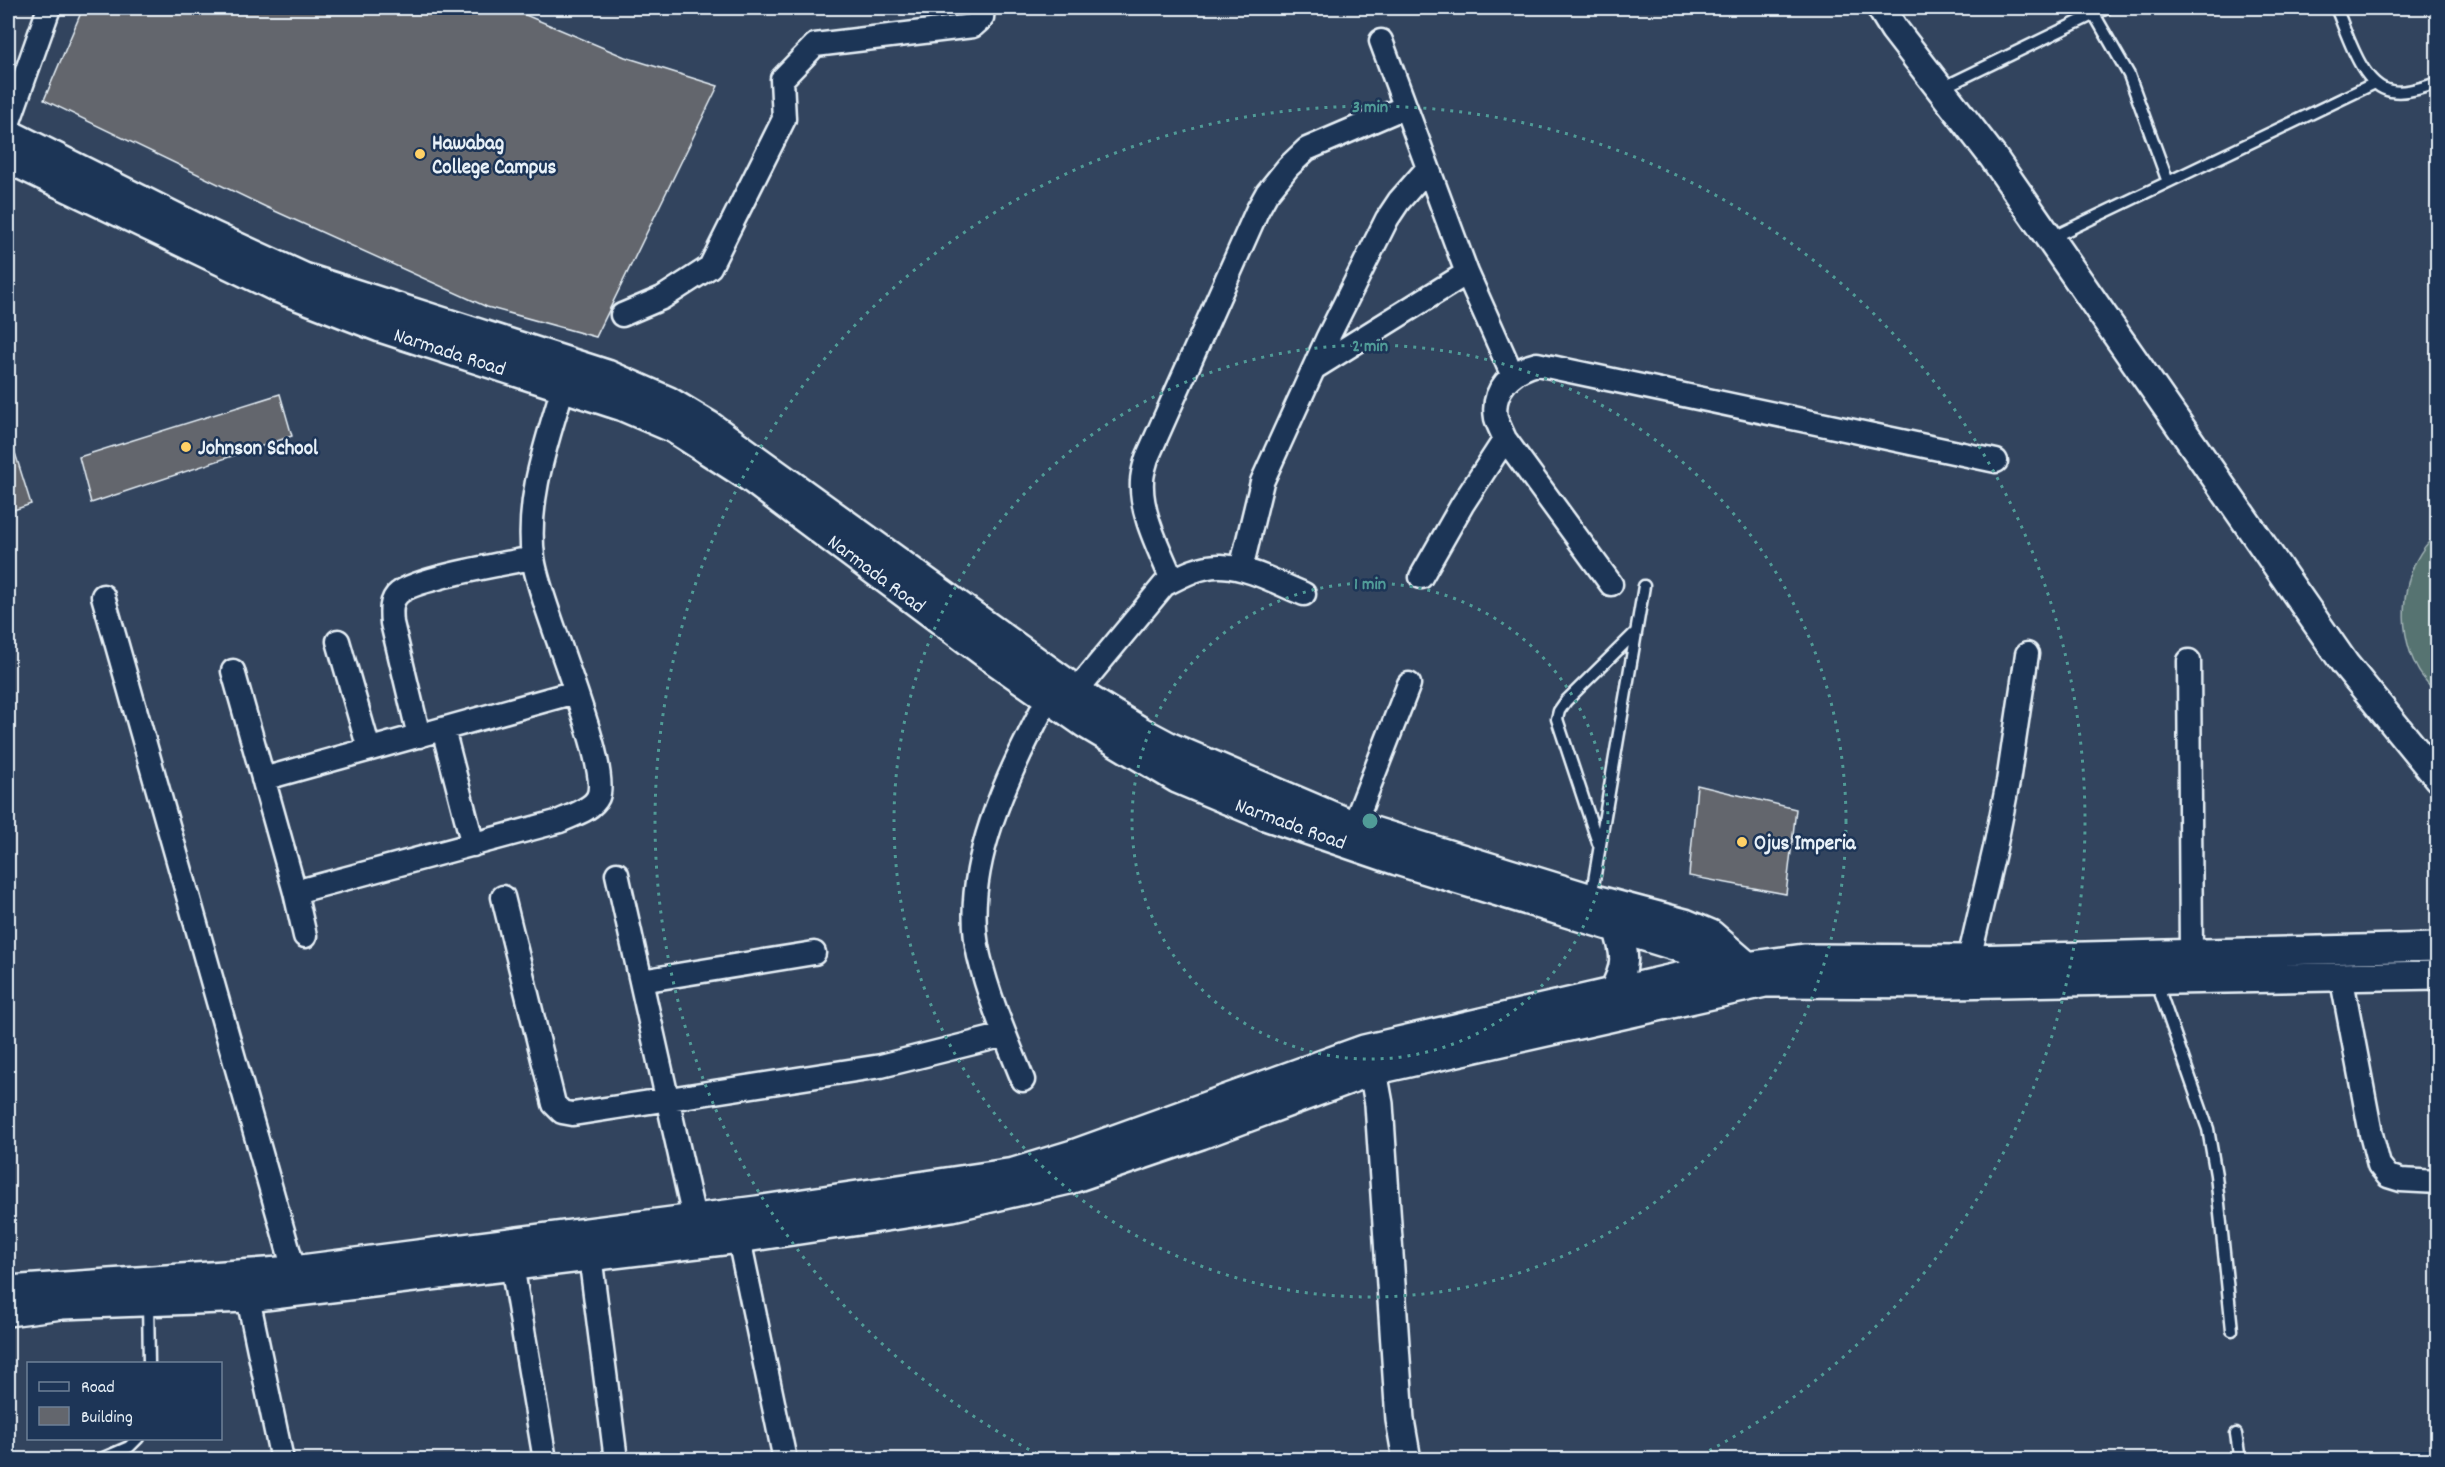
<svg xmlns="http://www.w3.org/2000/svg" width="2445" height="1467" font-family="Dekko,sans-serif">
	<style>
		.green { fill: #577371; stroke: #a0b2b4; stroke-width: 1.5 }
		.building { fill: #63666d; stroke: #e8f1f8; stroke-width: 1.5 }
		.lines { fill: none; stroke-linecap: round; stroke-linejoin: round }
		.service-casing { stroke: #e8f1f8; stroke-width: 15 }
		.minor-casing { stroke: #e8f1f8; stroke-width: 27 }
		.tertiary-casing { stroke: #e8f1f8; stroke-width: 32 }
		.service { stroke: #1d3557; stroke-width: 10 }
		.minor { stroke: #1d3557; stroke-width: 22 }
		.tertiary { stroke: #1d3557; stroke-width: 27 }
		.ring { fill: none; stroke: #509b97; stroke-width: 3; stroke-dasharray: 3 6 }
		.poi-dot { fill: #ffd166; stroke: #1d3557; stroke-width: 2 }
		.labels { text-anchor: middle; stroke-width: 5; stroke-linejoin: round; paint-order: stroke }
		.poi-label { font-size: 21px; font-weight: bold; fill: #e8f1f8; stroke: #1d3557; text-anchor: start }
		.street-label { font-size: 21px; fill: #e8f1f8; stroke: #1d3557 }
		.centre { fill: #509b97; stroke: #1d3557; stroke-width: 3 }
		.ring-label { font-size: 18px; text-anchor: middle; font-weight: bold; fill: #509b97; stroke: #1d3557; stroke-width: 5; stroke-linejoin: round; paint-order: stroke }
	</style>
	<rect width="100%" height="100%" fill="#32445e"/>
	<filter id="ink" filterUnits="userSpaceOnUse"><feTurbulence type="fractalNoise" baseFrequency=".0167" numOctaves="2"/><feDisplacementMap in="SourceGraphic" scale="12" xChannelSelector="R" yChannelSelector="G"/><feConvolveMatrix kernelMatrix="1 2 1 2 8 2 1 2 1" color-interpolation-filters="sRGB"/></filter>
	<g filter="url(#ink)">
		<path class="green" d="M2437 534V694C2431 686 2421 677 2417 668 2395 627 2401 565 2437 534Z"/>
		<path class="building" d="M83 8H509L625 57 718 86 596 337 487 307 266 207 44 100Z
			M280 394 292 436 91 503 79 457Z
			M11 440 31 504 8 512V441Z
			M1697 785 1796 809 1786 894 1689 876Z"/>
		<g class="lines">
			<g class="service-casing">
				<path id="service" d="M2336 8C2347 32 2361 86 2391 91 2406 94 2423 87 2438 83
					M2094 14 2129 75 2168 182
					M1942 88 2107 8
					M2051 238 2375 83
					M1598 843 1557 719 1559 711 1566 701 1635 633
					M1591 898 1644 586
					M2156 981 2208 1129 2216 1175 2232 1330
					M148 1302 149 1364
					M2236 1434 2240 1460
					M99 1460 129 1447 138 1438"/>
			</g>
			<g class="minor-casing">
				<path id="minor" d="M1381 41 1467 273 1512 374
					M8 124 49 8
					M622 315 662 298 710 267 784 119 782 79 815 45 973 26 982 18 983 8
					M1316 367 1467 273
					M1241 569 1262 482 1327 339 1387 219 1399 201 1428 168
					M1421 577 1462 505 1505 439
					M1172 580C1160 550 1140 514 1142 481 1142 474 1145 465 1147 458L1257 211 1267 193 1288 167 1307 149 1405 107
					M1611 584 1505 439C1502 432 1498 425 1496 418 1491 390 1512 370 1537 364L1996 461
					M103 596 294 1270
					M338 641 369 749
					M2189 661 2191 954
					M233 671 295 892 305 936
					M1077 690 1164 585C1181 576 1201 565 1221 566 1249 567 1279 584 1304 594
					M443 729 473 845
					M419 736 392 623C391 612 390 600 399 593 416 578 507 563 533 558
					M263 779 575 692
					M1354 825 1409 684
					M617 874 694 1218 739 1239 785 1460
					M295 892 560 821C572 815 592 810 598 797 612 765 539 605 533 557 526 498 547 442 563 387
					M503 897 554 1104 562 1112 573 1114 881 1066 1005 1035
					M1969 959 1995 848 2008 782 2027 654
					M2341 975 2371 1134 2379 1165 2388 1176 2401 1180 2438 1182
					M641 981 814 953
					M1023 1080C1007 1040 989 999 979 956 959 869 1009 773 1048 698
					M590 1255 616 1460
					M512 1265 545 1460
					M248 1298 282 1460"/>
			</g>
			<g class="tertiary-casing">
				<path id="tertiary" d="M1881 8 1894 29 1993 157 2345 664 2438 778
					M8 133 212 235 304 277 607 374 669 401 709 425 1092 701 1141 731 1171 747 1354 825 1591 898 1685 923 1711 934 1756 973
					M8 159 277 288 380 328 623 407 672 428 750 478 988 656 1085 724 1177 779 1265 816 1397 861 1687 950 1725 973
					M1613 991C1627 966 1626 955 1617 928
					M1367 1056 1373 1071 1379 1104 1400 1420 1407 1460
					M8 1290 294 1270 757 1210 1014 1172 1073 1154 1364 1049 1695 973 1804 958 1969 959 2438 947
					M8 1312 62 1305 248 1298 739 1239 952 1207 1069 1180 1201 1135 1373 1071 1765 983 1951 984 2438 975"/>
			</g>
			<use href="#service" class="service"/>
			<use href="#minor" class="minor"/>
			<use href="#tertiary" class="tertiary"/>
		</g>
	</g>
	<g class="ring">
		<circle cx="1370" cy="821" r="238"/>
		<circle cx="1370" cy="821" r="476"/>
		<path d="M1045 1458A715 715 0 1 1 1695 1458"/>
	</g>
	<g class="poi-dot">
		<circle cx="420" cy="154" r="6"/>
		<circle cx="186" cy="447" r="6"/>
		<circle cx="1742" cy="842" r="6"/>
	</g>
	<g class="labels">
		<g class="poi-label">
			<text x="432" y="149">Hawabag<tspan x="432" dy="24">College Campus</tspan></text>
			<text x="198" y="454">Johnson School</text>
			<text x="1754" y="849">Ojus Imperia</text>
		</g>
		<g class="street-label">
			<text transform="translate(450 351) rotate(18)" y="7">Narmada Road</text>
			<text transform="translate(877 573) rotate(37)" y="7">Narmada Road</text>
			<text transform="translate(1291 823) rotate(20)" y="7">Narmada Road</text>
		</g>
	</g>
	<circle cx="1370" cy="821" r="9" class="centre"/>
	<g class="ring-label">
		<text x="1370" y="112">3 min</text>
		<text x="1370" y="351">2 min</text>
		<text x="1370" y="589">1 min</text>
	</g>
	<rect width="2445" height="1467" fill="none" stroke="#1d3557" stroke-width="30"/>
	<rect x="15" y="15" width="2415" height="1437" fill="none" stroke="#e8f1f8" stroke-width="2" filter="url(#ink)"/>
	<rect x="27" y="1362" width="195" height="78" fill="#1d3557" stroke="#6e8097" stroke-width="1.5"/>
	<rect x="39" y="1382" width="30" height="9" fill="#1d3557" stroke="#6e8097" stroke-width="1.5"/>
	<text x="81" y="1392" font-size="18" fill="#e8f1f8">Road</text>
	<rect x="39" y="1407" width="30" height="18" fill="#63666d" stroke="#6e8097" stroke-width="1.5"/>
	<text x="81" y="1422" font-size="18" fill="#e8f1f8">Building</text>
</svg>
